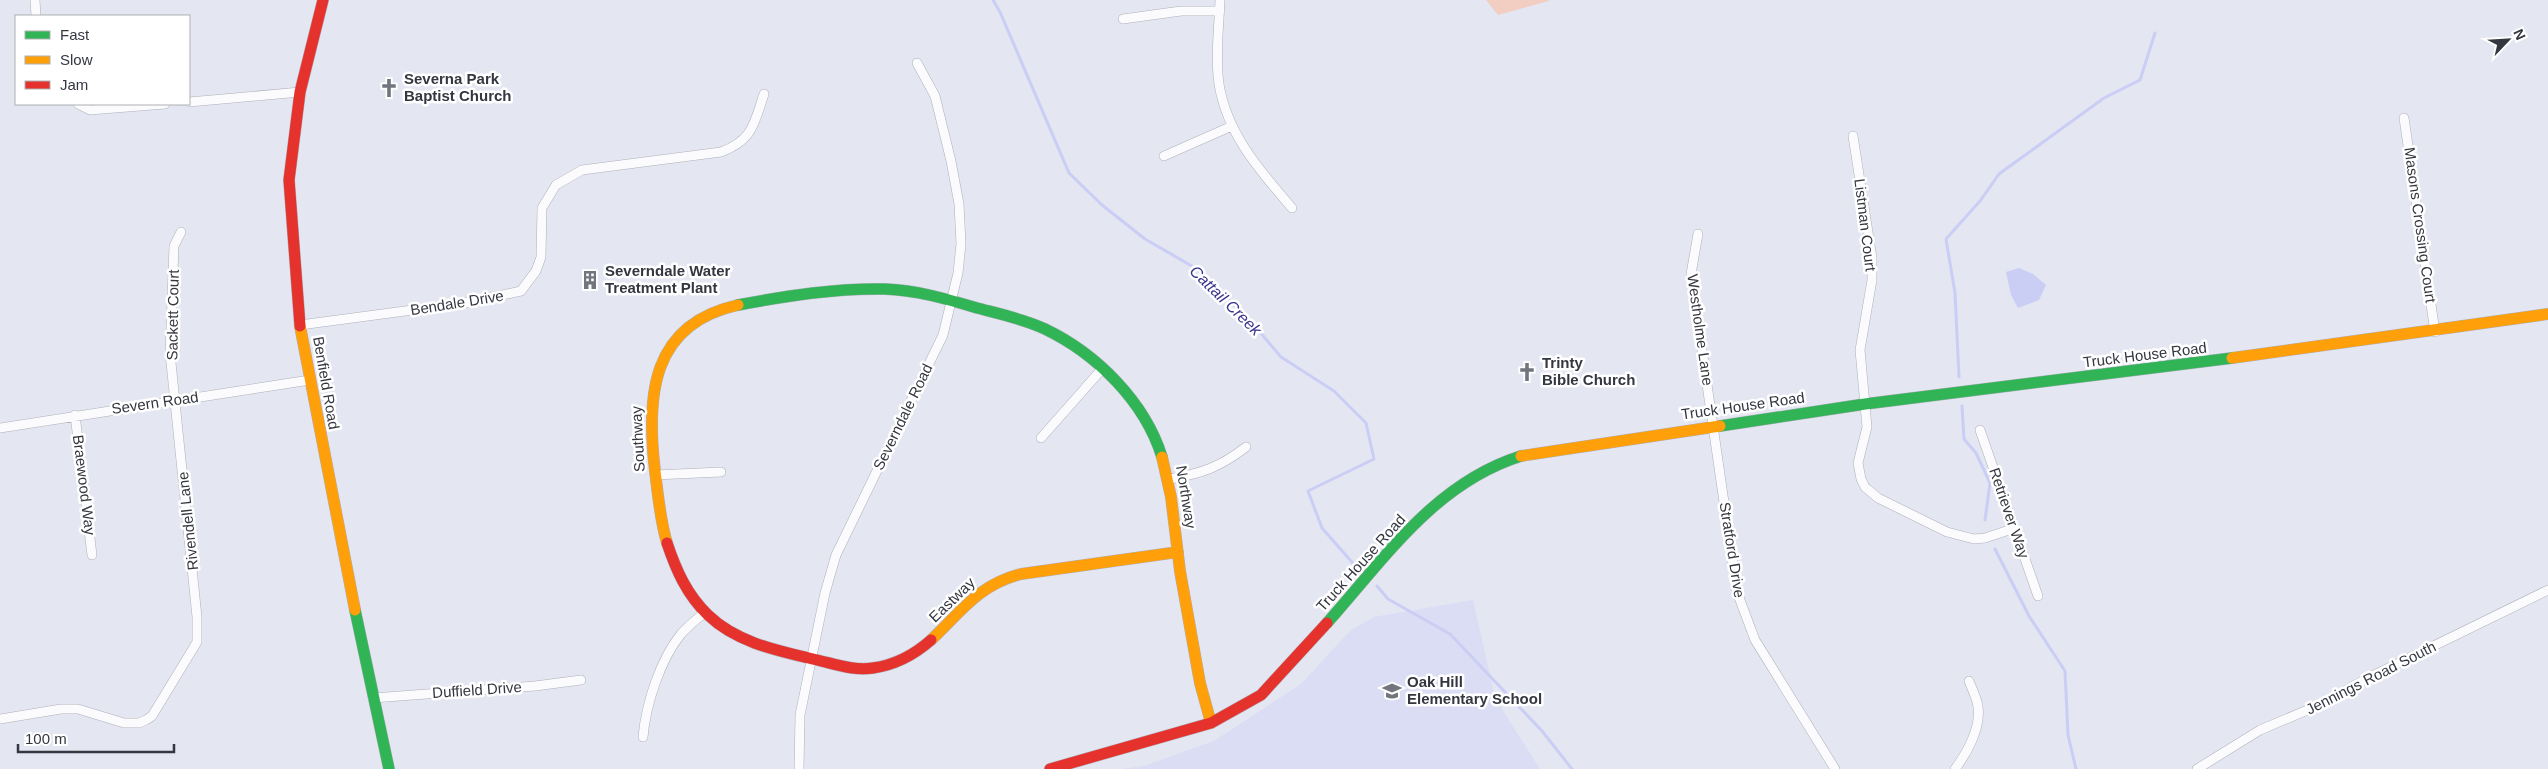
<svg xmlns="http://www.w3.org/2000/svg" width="2548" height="769" font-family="Arial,sans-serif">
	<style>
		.built { fill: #daddf3 }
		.green { fill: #f1cdc2 }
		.water { fill: #cacef4 }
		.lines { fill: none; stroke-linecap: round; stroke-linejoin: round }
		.stream { stroke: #cacef4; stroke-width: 3 }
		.street-casing { stroke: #aeb0b9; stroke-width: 10 }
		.fast-casing { stroke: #aeb0b9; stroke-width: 12 }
		.slow-casing { stroke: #aeb0b9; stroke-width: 12 }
		.jam-casing { stroke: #aeb0b9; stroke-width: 12 }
		.street { stroke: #fbfbfd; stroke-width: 9 }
		.fast { stroke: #30b455; stroke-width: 11 }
		.slow { stroke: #ff9f0a; stroke-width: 11 }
		.jam { stroke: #e5322d; stroke-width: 11 }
		.labels { text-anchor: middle; stroke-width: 5; stroke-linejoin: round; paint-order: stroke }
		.poi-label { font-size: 15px; font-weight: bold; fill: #353740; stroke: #fff; text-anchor: start }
		.street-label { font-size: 15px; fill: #353740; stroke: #fff }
		.water-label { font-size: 16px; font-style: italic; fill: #38318d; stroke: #fff }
	</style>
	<rect width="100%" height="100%" fill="#e4e6f2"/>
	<path class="built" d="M1473 600 1495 698 1540 769H1122L1144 766 1214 741 1301 684 1350 631 1374 617Z"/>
	<path class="green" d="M1486 0H1549V1L1498 15Z"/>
	<path class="water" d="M2019 268 2033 274 2046 285 2039 300 2018 308 2011 295 2006 272Z"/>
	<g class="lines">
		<path class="stream" d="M993 0 1000 12 1069 173 1102 205 1145 239 1197 269 1248 318 1281 357 1334 391 1366 423 1374 459 1308 491 1322 528 1358 569
			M1959 377 1955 293 1946 239 1980 201 1999 174 2104 98 2140 80 2155 33
			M1962 406 1964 439 1976 453 1990 483 1985 520
			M1995 549 2029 616 2065 671 2068 735 2076 769
			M1377 586 1388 599 1450 634 1542 731 1572 769"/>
		<g class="street-casing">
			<path id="street" d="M35 0 36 16
				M1220 0C1219 27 1215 57 1219 84 1227 134 1260 171 1292 208
				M1123 19 1181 11H1220
				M189 102 300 92
				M78 104 90 110 165 104
				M2404 118 2435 332
				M1853 136 1872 258V280L1860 350 1867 427 1858 463 1861 479 1865 487 1878 498 1947 532 1974 539 1985 538 2015 528
				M1164 156 1232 126
				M1698 234 1691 274 1737 592 1755 640 1835 769
				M300 325 465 303 521 291 536 271 541 257 542 208 556 185 582 170 721 152C753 140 754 124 764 94
				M75 415 92 555
				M0 428 310 380
				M1980 430 2038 596
				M1041 438 1102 369
				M655 475 721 472
				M1170 479C1203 473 1220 467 1246 447
				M373 698 535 686 581 680
				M0 719 61 709H78L124 723H139L146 720 152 716 197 642V617L170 353 174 246 181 232
				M643 737C646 704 660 660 681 634 688 626 697 619 704 613
				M799 769 800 715 825 593 836 555 943 335 958 273 961 244 959 204 951 161 935 96 917 63
				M1955 769C1967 753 1981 728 1978 707 1977 698 1972 689 1969 681
				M2197 769 2260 730 2324 703 2364 680 2548 590"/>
		</g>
		<g class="fast-casing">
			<path id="fast" d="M738 305C786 296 835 288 885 289 916 290 947 299 977 308 1000 314 1024 319 1045 329 1097 354 1145 402 1162 457
				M1720 426 1865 404 2232 358
				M355 610 389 769
				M1327 623C1385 558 1435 483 1521 456"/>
		</g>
		<g class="slow-casing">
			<path id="slow" d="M300 326 355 610
				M2232 358 2548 314
				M1521 456 1720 426
				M1162 457 1171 497 1180 571 1200 683 1211 723
				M667 543C660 520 658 495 655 471 646 396 651 324 738 305
				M931 640C961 612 978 585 1021 574L1178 552"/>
		</g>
		<g class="jam-casing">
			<path id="jam" d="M300 326 289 180 300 92 323 0
				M667 543C676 570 687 595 708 615 737 643 779 651 817 660 835 664 854 671 873 668 895 665 914 655 931 640
				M1050 769 1211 723 1261 695 1327 623"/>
		</g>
		<use href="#street" class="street"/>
		<use href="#fast" class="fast"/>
		<use href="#slow" class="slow"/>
		<use href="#jam" class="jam"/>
	</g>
	<defs>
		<g id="church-bare" transform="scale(1.5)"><path d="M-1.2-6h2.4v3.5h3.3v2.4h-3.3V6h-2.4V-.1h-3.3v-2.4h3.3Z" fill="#72747e" stroke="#fff" stroke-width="2.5" paint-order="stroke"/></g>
		<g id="building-bare" transform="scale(1.5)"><path d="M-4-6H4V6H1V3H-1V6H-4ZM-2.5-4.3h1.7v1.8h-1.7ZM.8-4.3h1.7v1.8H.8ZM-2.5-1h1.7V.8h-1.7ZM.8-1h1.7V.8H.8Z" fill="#72747e" stroke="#fff" stroke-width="2.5" paint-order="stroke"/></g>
		<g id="school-bare" transform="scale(1.5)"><path d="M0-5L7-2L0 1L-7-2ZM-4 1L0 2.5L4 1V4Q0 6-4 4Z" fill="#72747e" stroke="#fff" stroke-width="2.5" paint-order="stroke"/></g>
	</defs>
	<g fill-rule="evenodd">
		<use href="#church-bare" x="389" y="88"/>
		<use href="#building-bare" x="590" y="280"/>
		<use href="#church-bare" x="1527" y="372"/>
		<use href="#school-bare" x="1392" y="691"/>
	</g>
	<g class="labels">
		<g class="poi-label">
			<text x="404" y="84">Severna Park<tspan x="404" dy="17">Baptist Church</tspan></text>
			<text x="605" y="276">Severndale Water<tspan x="605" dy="17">Treatment Plant</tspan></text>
			<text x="1542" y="368">Trinty<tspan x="1542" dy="17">Bible Church</tspan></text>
			<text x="1407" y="687">Oak Hill<tspan x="1407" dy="17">Elementary School</tspan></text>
		</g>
		<g class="street-label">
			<text transform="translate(1865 225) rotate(83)" y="5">Listman Court</text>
			<text transform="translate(2420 225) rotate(82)" y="5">Masons Crossing Court</text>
			<text transform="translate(457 303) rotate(-9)" y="5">Bendale Drive</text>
			<text transform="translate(173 315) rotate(-89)" y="5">Sackett Court</text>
			<text transform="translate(1700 330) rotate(82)" y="5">Westholme Lane</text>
			<text transform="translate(2145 355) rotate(-7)" y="5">Truck House Road</text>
			<text transform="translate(326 383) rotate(80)" y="5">Benfield Road</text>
			<text transform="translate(155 403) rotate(-8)" y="5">Severn Road</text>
			<text transform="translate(1743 406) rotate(-8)" y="5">Truck House Road</text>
			<text transform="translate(903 417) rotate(-64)" y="5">Severndale Road</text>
			<text transform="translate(638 439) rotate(-93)" y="5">Southway</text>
			<text transform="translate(84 485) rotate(83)" y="5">Braewood Way</text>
			<text transform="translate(1186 497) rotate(81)" y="5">Northway</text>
			<text transform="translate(2009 513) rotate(71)" y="5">Retriever Way</text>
			<text transform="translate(188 521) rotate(-96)" y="5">Rivendell Lane</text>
			<text transform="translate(1732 550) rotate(81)" y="5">Stratford Drive</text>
			<text transform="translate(1361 563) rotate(-48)" y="5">Truck House Road</text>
			<text transform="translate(952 600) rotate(-44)" y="5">Eastway</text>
			<text transform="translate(2371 678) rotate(-27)" y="5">Jennings Road South</text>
			<text transform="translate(477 690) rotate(-4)" y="5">Duffield Drive</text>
		</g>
		<g class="water-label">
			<text transform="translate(1226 300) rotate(44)" y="6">Cattail Creek</text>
		</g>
	</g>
	<rect x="15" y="15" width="175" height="90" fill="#ffffff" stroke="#aeafb3"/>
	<rect x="25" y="31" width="25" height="8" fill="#30b455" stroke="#aeafb3"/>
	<text x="60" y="40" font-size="15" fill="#353740">Fast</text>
	<rect x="25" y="56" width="25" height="8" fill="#ff9f0a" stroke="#aeafb3"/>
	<text x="60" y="65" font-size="15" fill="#353740">Slow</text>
	<rect x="25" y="81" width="25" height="8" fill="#e5322d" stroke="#aeafb3"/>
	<text x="60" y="90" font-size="15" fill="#353740">Jam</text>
	<g transform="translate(2508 40) rotate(65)" stroke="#ffffff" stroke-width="4" paint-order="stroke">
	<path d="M0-4L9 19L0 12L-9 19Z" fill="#353740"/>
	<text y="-8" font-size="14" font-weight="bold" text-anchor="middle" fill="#353740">N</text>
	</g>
	<path d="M18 744v8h156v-8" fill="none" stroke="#353740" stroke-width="2.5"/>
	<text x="25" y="744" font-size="15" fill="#353740" stroke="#ffffff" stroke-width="4" paint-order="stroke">100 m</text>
</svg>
